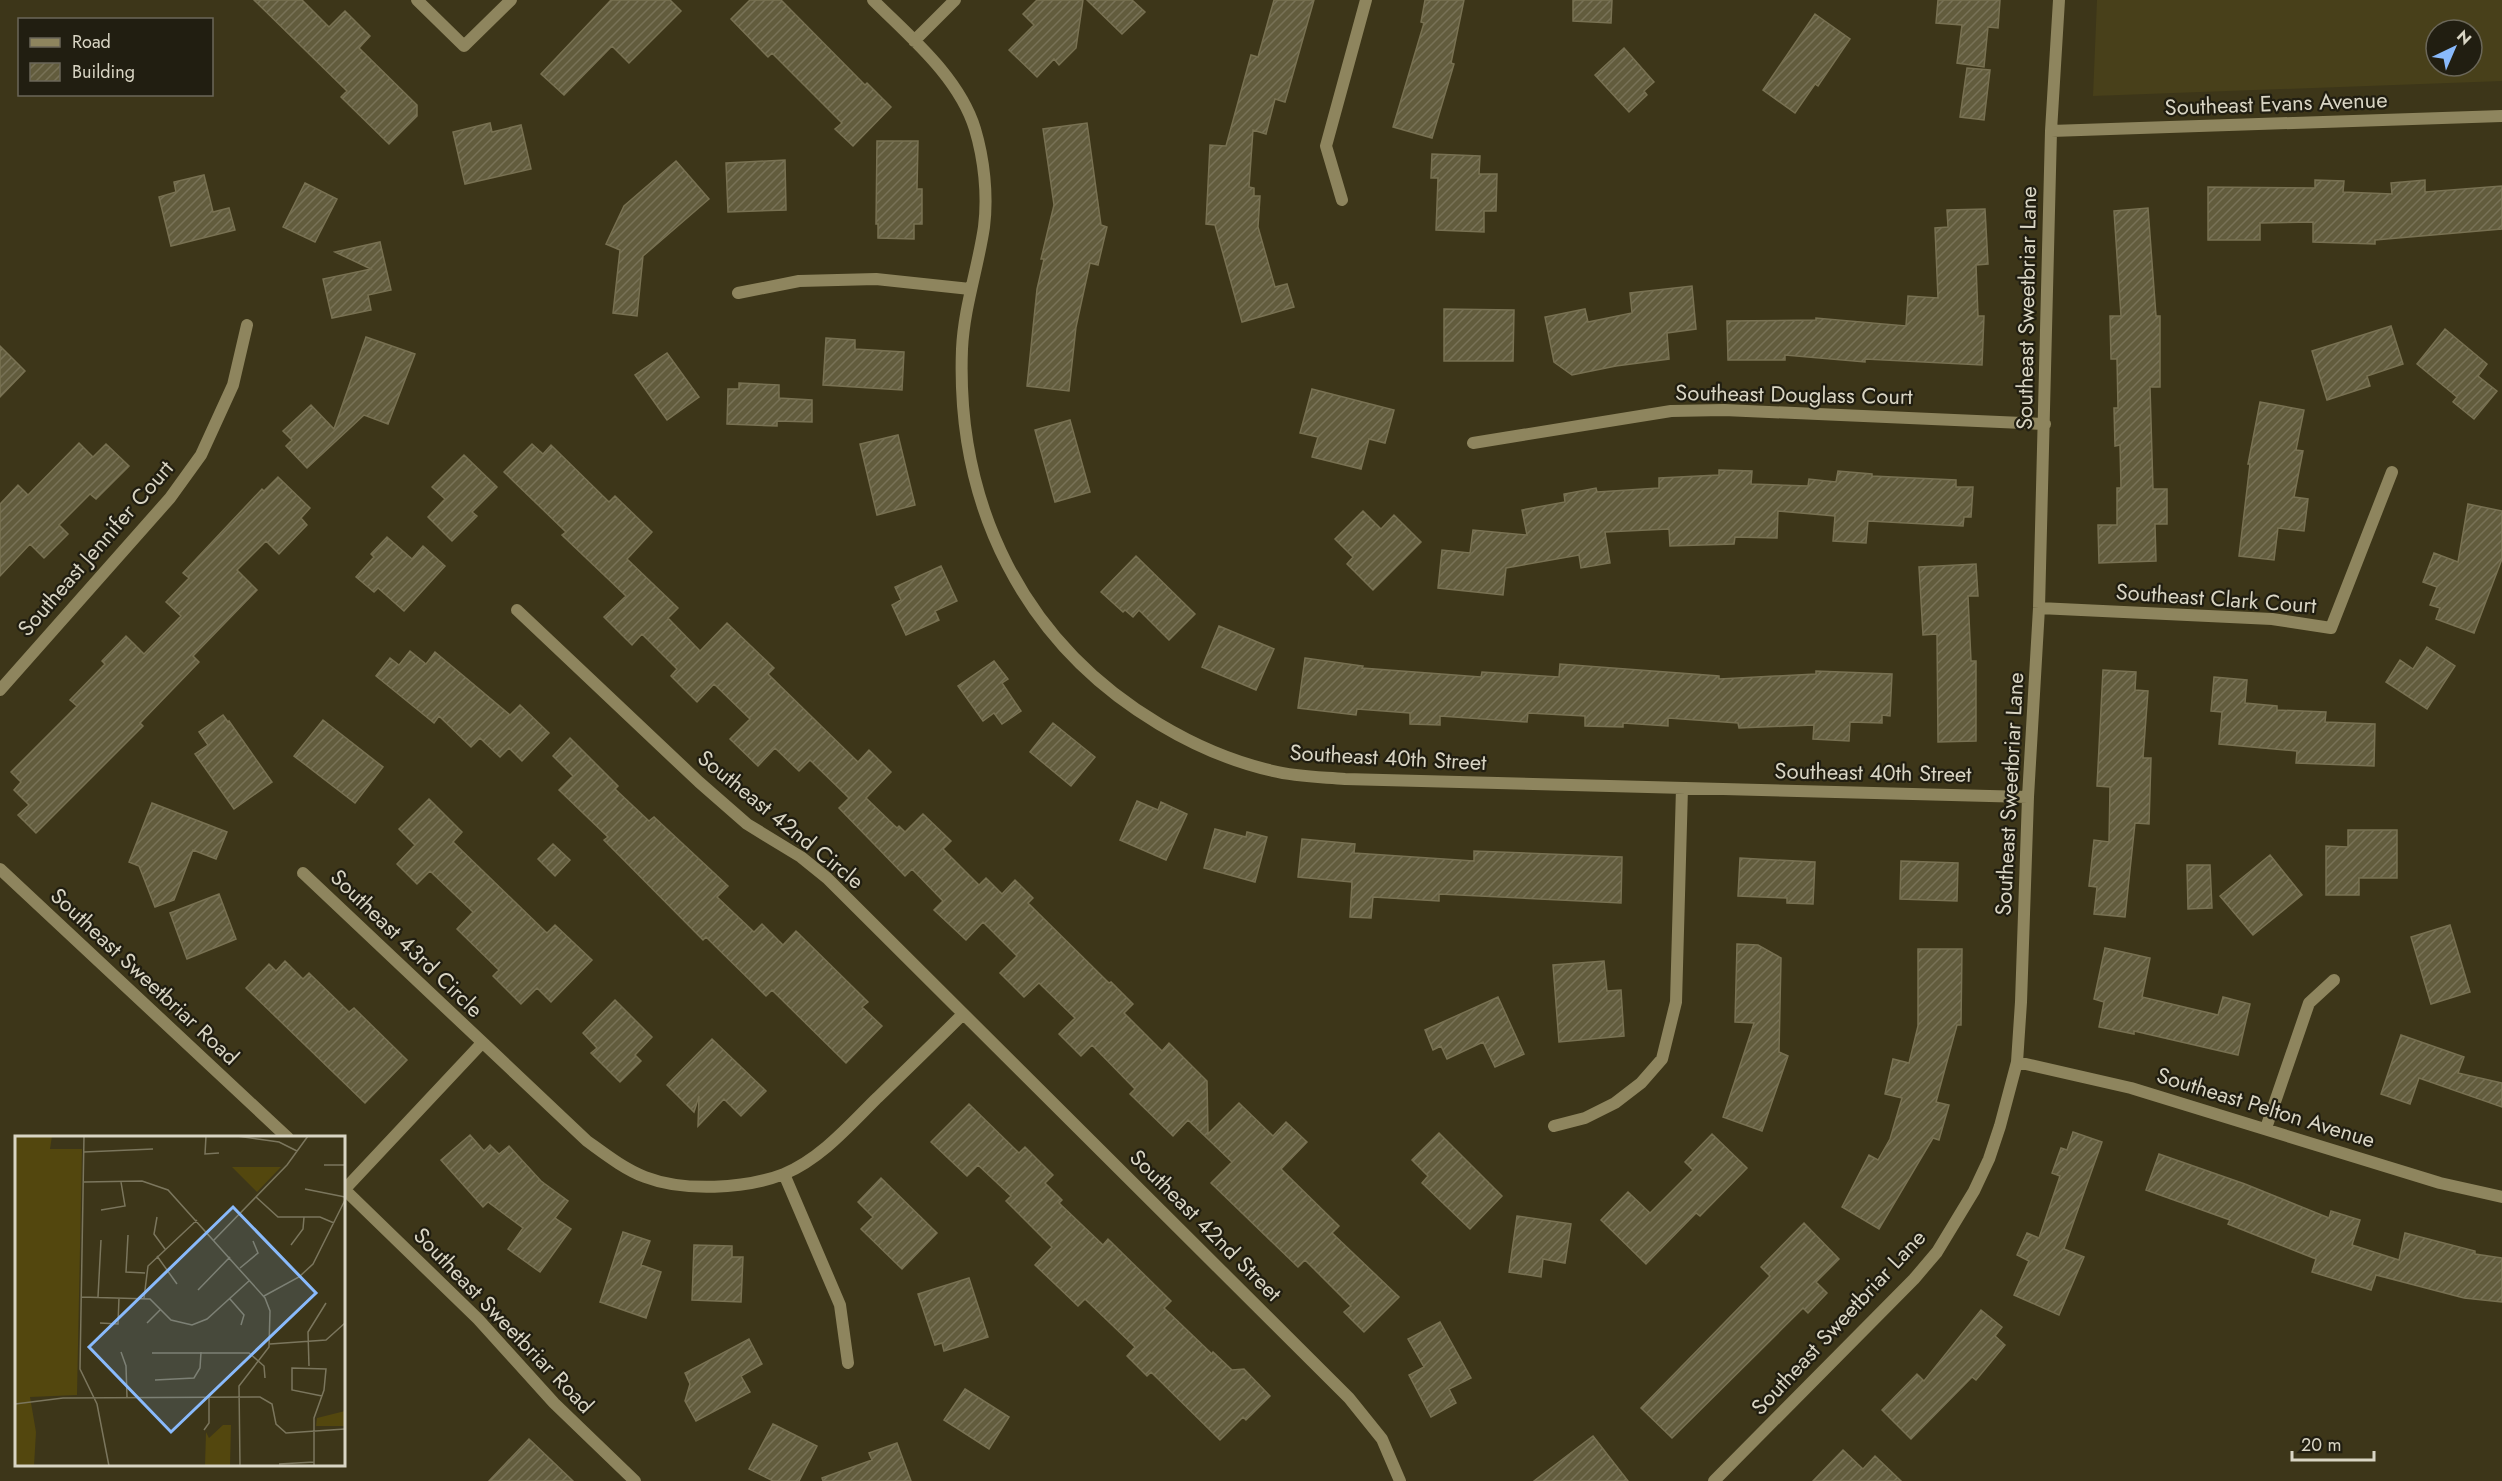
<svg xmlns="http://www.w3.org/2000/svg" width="2502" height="1481" font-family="Jost,sans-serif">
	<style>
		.built { fill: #48401a; fill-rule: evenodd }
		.building { fill: url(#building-hatch); stroke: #787152; stroke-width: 1.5 }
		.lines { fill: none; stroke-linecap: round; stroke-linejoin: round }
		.minor { stroke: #8e855e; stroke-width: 12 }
		.labels { text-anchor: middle; stroke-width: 4.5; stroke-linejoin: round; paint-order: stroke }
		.street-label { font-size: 22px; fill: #d9d5c4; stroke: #211e11 }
		.inset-road { fill: none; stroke: #7b765d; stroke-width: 1.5 }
		.view { fill: #89bafc; fill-opacity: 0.15; stroke: #89bafc; stroke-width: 3 }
		.inset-edge { fill: none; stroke: #d9d5c4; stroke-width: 3 }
	</style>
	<defs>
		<pattern id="building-hatch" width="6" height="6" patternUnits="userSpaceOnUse" patternTransform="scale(1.5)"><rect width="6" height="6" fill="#625c3d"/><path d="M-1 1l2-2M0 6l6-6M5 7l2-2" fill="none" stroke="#787257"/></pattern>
	</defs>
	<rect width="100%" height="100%" fill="#3d3619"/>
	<path class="built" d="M2097 0H2502V81L2093 96ZM2436 30H2472V66H2436Z"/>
	<path class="building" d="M254 0H302L329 27 345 11 370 36 359 48 417 105V116L389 144 341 97 347 91Z
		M611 0H670L681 11 629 63 612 46 564 95 541 74Z
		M750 0H781L865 85 867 83 891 107 853 146 835 129 842 123 772 53 768 57 731 19Z
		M1037 0H1083L1076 48 1059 65 1054 59 1037 77 1009 50 1034 25 1023 14Z
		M1087 0H1132L1145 12 1122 34Z
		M1274 0H1314L1285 102 1275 99 1266 134 1253 130 1249 187 1254 188V196H1260L1258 227 1275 287 1287 284 1294 307 1242 322 1215 225 1206 224 1210 145 1226 146 1251 55 1258 57Z
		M1425 0H1464L1451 63 1454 64 1432 138 1393 127 1424 23 1421 22Z
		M1573 0H1612L1611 23 1573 21Z
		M1938 0H2000L1998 28 1988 27 1984 67 1957 63 1962 25 1936 23Z
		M1815 14 1850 39 1818 86 1815 84 1795 113 1763 90Z
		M1624 48 1654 82 1644 91 1647 95 1629 112 1595 75Z
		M1967 68 1990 70 1984 120 1960 117Z
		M490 123 492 132 521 125 531 169 465 184 453 132Z
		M1087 123 1101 225 1107 227 1098 265 1090 263 1076 327 1069 391 1027 386 1037 289 1044 259H1041L1054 205 1043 129Z
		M877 141H918L917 189H922V224H914V239L878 238V224H876Z
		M1432 154 1480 156 1479 174H1497L1496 211H1484V232L1436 230 1438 178H1431Z
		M785 160 786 210 728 212 726 163Z
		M676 161 709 199 643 256 637 316 613 313 620 250 606 244 624 206Z
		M204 175 213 212 229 208 235 230 171 246 159 197 176 192 174 182Z
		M2315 180 2344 181 2343 192 2392 194 2391 183 2425 180V192L2502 186V229L2375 240V244L2313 242V222L2260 223V240H2208V187L2315 188Z
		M305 183 337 199 315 242 283 227Z
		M2148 208 2156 316H2160V387H2150L2153 489H2167V524H2155L2156 561 2099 563 2098 525H2117V488H2121L2120 445 2115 446 2114 408H2118L2117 359H2111L2110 316H2121L2114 211Z
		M1985 209 1988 264 1976 265 1978 316H1984L1982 365 1865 359V362L1785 355V360H1728L1727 321 1816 320V318L1906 326 1908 296 1938 298 1935 228 1948 227 1947 210Z
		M380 242 391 290 368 295 371 310 332 318 323 279 371 269 335 252Z
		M1692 286 1696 329 1667 333 1669 359 1616 366 1572 375 1554 362 1545 317 1585 309 1588 322 1632 313 1630 293Z
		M1444 309 1514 310 1513 361H1444Z
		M2391 326 2403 364 2367 376 2370 386 2327 400 2312 351Z
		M2445 329 2487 364 2478 376 2497 391 2474 419 2453 402 2457 397 2417 364Z
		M366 337 415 354 388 424 364 415 307 468 286 446 292 440 283 431 311 405 334 429Z
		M826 338 855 340V349L904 352 902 390 823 385Z
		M0 346 25 371 0 397Z
		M667 353 699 397 667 420 635 375Z
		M739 383 779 385V398L812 400V422L777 421V426L727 424 728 389H739Z
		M1312 389 1394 410 1385 443 1369 439 1361 469 1312 457 1318 437 1300 433Z
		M2260 402 2304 410 2296 450 2303 451 2294 497 2308 499 2304 531 2278 528 2274 560 2239 556 2250 464H2248Z
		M1070 420 1090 492 1055 502 1035 430Z
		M898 435 915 505 877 515 860 444Z
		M79 443 93 457 106 444 129 466 96 499 90 494 59 525 68 534 44 558 30 544 0 576V504L18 485 28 495Z
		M532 444 543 454 551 445 609 502 615 496 652 532 627 559 678 608 668 618 700 651 727 623 774 668 768 674 858 762 869 750 891 772 866 798 897 828 899 826 905 832 923 814 951 841 943 849 979 885 986 878 1002 894 1015 880 1033 898 1028 903 1109 983 1111 982 1133 1004 1124 1013 1162 1051 1169 1043 1207 1081 1208 1134 1239 1103 1273 1136 1286 1122 1307 1142 1281 1169 1339 1226 1332 1233 1399 1297 1364 1332 1344 1312 1351 1306 1305 1260 1298 1267 1211 1183 1232 1162 1188 1120 1173 1136 1130 1094 1135 1089 1092 1045 1081 1056 1059 1034 1075 1018 1039 983 1024 997 1000 973 1017 956 983 922 966 940 934 910 943 901 912 869 905 876 839 808 849 798 810 760 799 771 775 748 758 766 730 739 750 719 714 684 697 702 671 676 677 669 642 634 632 645 604 617 626 596 562 535 566 532 504 472Z
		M464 455 497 487 472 512 477 516 452 541 428 517 445 499 432 487Z
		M1719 470 1752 471 1751 484 1808 486 1809 479 1836 482 1838 471 1872 474V476L1956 480V487H1973L1971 517H1964L1963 526 1868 521 1866 543 1833 541 1835 516 1778 511 1777 538 1735 537 1734 544 1670 546 1669 529 1605 532 1610 563 1581 568 1579 555 1506 568 1503 595 1438 588 1442 550 1470 553 1473 530 1527 535 1522 510 1565 502 1564 494 1596 488 1597 492 1659 488V478L1719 475Z
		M278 477 310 508 301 518 307 525 279 554 266 541 237 570 257 590 193 656 199 662 140 723 143 726 36 833 18 815 29 805 14 790 21 782 11 772 77 706 70 700 105 664 102 661 126 636 144 654 181 616 166 602 189 578 183 573 262 489 264 491Z
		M2468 504 2502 511V559L2474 633 2436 619 2440 608 2430 605 2437 587 2423 582 2434 553 2458 562Z
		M1363 511 1381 529 1394 515 1421 542 1373 590 1347 564 1353 557 1335 539Z
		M387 537 412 559 423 546 445 566 404 611 378 588 374 592 356 577 374 557 371 554Z
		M1136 556 1195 614 1169 640 1139 610 1133 617 1125 610 1123 612 1101 592Z
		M1976 564 1978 596H1968L1971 661H1976V741L1938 742 1937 634 1923 635 1919 567Z
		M941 566 957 601 935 611 939 620 906 635 892 605 901 600 895 587Z
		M1219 626 1274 649 1256 690 1202 667Z
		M2427 647 2455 666 2427 709 2386 682 2400 660 2413 669Z
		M410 651 426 664 435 652 510 715 520 705 549 733 522 761 509 748 500 757 480 738 471 747 439 716 434 723 376 676 390 658 399 665Z
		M1305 658 1363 666 1362 668 1481 677 1482 672 1559 677 1560 664 1719 676V679L1816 674V671L1892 674 1890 716 1882 715V723L1850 722 1849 741 1813 739 1814 725 1739 728 1738 723 1668 718V726L1623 723V727L1585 726V716L1528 713 1527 722 1440 716V725L1410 724V713L1357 709 1356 715 1298 708Z
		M994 661 1008 679 1002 683 1021 711 1002 724 994 713 983 721 958 686Z
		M2103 670 2136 672 2135 690 2148 691 2143 758H2151L2149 824 2135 823 2125 917 2094 914 2097 887 2089 886 2094 840 2109 842 2110 787 2097 786Z
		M2214 677 2247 680 2245 703 2277 706V710L2326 712 2325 722 2375 724 2374 766 2296 763 2297 751 2219 744 2222 712 2211 711Z
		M223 715 228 722 229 721 272 782 234 809 195 754 208 745 199 732Z
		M323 720 383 767 355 803 294 756Z
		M1053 723 1095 757 1071 786 1030 752Z
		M570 738 618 786 615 789 649 821 654 817 728 886 717 897 754 932 762 924 783 945 796 931 868 1002 862 1007 882 1026 846 1063 772 990 766 996 706 937 703 940 604 840 608 837 559 790 573 776 553 756Z
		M429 799 462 832 453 842 547 933 555 925 592 960 551 1002 537 988 521 1004 493 976 499 970 457 929 473 912 430 871 417 884 397 864 415 845 399 829Z
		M1137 801 1158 810 1161 802 1187 814 1166 860 1120 840Z
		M152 803 227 832 216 859 193 850 174 900 155 907 139 866 129 862Z
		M1215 829 1246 837 1247 832 1267 837 1255 882 1204 868Z
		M2348 830H2397V878H2359V895H2326V846L2348 847Z
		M1302 839 1355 844 1354 853 1474 861V851L1622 857 1621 903 1439 894V901L1373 897 1371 918 1350 917 1352 882 1298 877Z
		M553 844 570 860 555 876 538 859Z
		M2270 855 2302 895 2253 935 2220 896Z
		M1740 858 1815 862 1813 904 1787 903V898L1738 896Z
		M1901 861 1958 863 1957 901 1900 899Z
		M2187 865H2210L2212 908 2188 909Z
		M219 894 236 939 187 959 170 913Z
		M2450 925 2470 992 2431 1004 2411 937Z
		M1737 944 1758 945 1781 958 1779 1052 1788 1056 1762 1131 1723 1117 1754 1023 1735 1022Z
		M2105 948 2150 958 2142 997 2218 1015 2223 997 2250 1004 2238 1055 2134 1031V1034L2099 1027 2104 1002 2094 999Z
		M1918 949H1962L1961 1025H1957L1936 1102 1949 1105 1939 1140 1933 1138 1879 1229 1842 1207 1869 1155 1878 1160 1890 1139 1902 1098 1885 1094 1893 1059 1909 1063 1918 1026Z
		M285 961 303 979 309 973 349 1012 354 1008 407 1060 365 1103 246 988 269 964 276 971Z
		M1604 961 1607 991 1621 990 1624 1036 1559 1042 1553 965Z
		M1498 997 1524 1054 1495 1067 1483 1042 1447 1059 1441 1046 1433 1050 1425 1030Z
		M615 1000 652 1037 635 1055 641 1061 620 1082 591 1053 597 1048 583 1033Z
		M2401 1035 2464 1057 2458 1073 2502 1083V1107L2419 1078 2410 1104 2381 1094Z
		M712 1039 766 1091 741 1116 724 1099 698 1126 699 1096 694 1112 667 1085Z
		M969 1104 1019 1153 1025 1147 1053 1175 1045 1183 1062 1200 1059 1203 1103 1245 1108 1239 1171 1301 1164 1308 1212 1354 1213 1352 1232 1370 1244 1369 1270 1396 1246 1420 1243 1417 1220 1440 1151 1372 1147 1376 1127 1356 1135 1347 1085 1299 1078 1306 1035 1265 1052 1247 1006 1201 1011 1196 978 1165 967 1176 931 1142Z
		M2073 1132 2102 1142 2064 1249 2084 1257 2059 1315 2014 1295 2029 1261 2017 1255 2027 1233 2039 1238 2060 1176 2052 1173 2061 1148 2067 1150Z
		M1439 1133 1502 1196 1470 1229 1422 1183 1428 1176 1412 1160Z
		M1712 1134 1747 1168 1700 1216 1696 1213 1646 1264 1601 1220 1628 1192 1650 1213 1693 1170 1685 1162Z
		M470 1135 484 1151 490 1145 499 1154 509 1146 541 1181 568 1201 555 1218 571 1229 540 1272 508 1249 523 1228 488 1202 483 1207 441 1160Z
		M2159 1154 2245 1184 2329 1218 2331 1211 2360 1220 2352 1245 2399 1260 2405 1233 2475 1251V1254L2502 1258V1302L2464 1298 2376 1275 2371 1290 2312 1272 2316 1259 2228 1224 2230 1220 2146 1190Z
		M881 1178 937 1233 902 1269 861 1229 873 1217 858 1202Z
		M1517 1216 1571 1224 1565 1263 1543 1259 1541 1277 1509 1272Z
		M1804 1223 1839 1259 1816 1282 1827 1293 1808 1313 1803 1308 1672 1438 1641 1408 1770 1276 1761 1267Z
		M623 1232 650 1241 641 1265 661 1272 646 1318 600 1302Z
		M694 1245 732 1246V1257H743L741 1302 692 1300Z
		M969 1278 988 1337 944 1351 942 1343 935 1345 918 1294Z
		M1981 1310 2002 1327 1995 1336 2005 1345 1976 1380 1972 1377 1911 1439 1882 1410 1917 1374 1924 1381Z
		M1440 1322 1471 1378 1449 1389 1456 1403 1431 1417 1409 1375 1424 1367 1408 1339Z
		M749 1339 762 1364 741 1376 750 1392 696 1421 685 1401 690 1384 685 1373Z
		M965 1389 1009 1417 989 1449 944 1420Z
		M773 1424 817 1446 799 1481H773L749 1469Z
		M1593 1436 1628 1481H1534Z
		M529 1439 573 1481H489Z
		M897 1443 911 1481H823L822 1478 872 1460 869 1453Z
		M1843 1450 1863 1469 1875 1456 1901 1481H1813Z"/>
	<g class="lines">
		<path class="minor" d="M417 0 464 46 511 0
			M873 0C910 37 959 77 975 129 984 159 988 195 984 227 978 268 964 307 962 349 956 505 1023 643 1159 724 1194 745 1233 762 1273 771 1297 777 1322 777 1345 779L2028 797
			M914 41 955 0
			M2051 131 2502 116
			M1342 200 1326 146 1366 0
			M738 293 799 281 876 279 970 289
			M1473 443 1671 411 1724 410 2045 424
			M2039 608 2272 619 2331 628 2392 472
			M517 610 699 782 747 824 801 857 827 878 1349 1398 1382 1439 1400 1481
			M0 690 170 498 201 455 233 385 247 325
			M0 869 288 1138
			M303 873 587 1141C605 1154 624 1169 645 1177 684 1192 745 1189 784 1174 820 1159 848 1127 875 1100 905 1071 934 1043 963 1014
			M2017 1062 2131 1088 2440 1183 2502 1197
			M1554 1126 1585 1118 1615 1103 1641 1083 1662 1059 1676 1002 1682 788
			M2266 1128 2309 1003 2334 980
			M784 1174 840 1305 848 1363
			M344 1189 478 1319 554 1403 635 1481
			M344 1190 482 1043
			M1714 1481 1914 1279 1937 1252 1974 1191 1989 1159 2000 1126 2017 1062 2021 1002 2028 797 2039 608 2051 131 2059 0"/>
	</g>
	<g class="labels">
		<g class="street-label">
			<text transform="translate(2276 103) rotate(-2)" y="8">Southeast Evans Avenue</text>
			<text transform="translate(2026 308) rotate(-89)" y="8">Southeast Sweetbriar Lane</text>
			<text transform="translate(1794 394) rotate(1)" y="8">Southeast Douglass Court</text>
			<text transform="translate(95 548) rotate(-49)" y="8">Southeast Jennifer Court</text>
			<text transform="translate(2216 598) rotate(4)" y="8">Southeast Clark Court</text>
			<text transform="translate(1388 757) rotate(3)" y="8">Southeast 40th Street</text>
			<text transform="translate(1873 772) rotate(1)" y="8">Southeast 40th Street</text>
			<text transform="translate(2009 794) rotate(-87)" y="8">Southeast Sweetbriar Lane</text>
			<text transform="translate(781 819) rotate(39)" y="8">Southeast 42nd Circle</text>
			<text transform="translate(407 943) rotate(44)" y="8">Southeast 43rd Circle</text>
			<text transform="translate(145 976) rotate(43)" y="8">Southeast Sweetbriar Road</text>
			<text transform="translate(2266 1107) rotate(17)" y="8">Southeast Pelton Avenue</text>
			<text transform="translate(1206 1225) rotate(45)" y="8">Southeast 42nd Street</text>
			<text transform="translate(504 1320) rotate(46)" y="8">Southeast Sweetbriar Road</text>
			<text transform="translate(1838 1322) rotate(-47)" y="8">Southeast Sweetbriar Lane</text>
		</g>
	</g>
	<g transform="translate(15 1136)">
		<rect width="330" height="330" fill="#3d3619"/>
		<path d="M217 31H266L242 56Z" fill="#53470e"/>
		<path d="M0 0H37L35 13H67L62 259 15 261 21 296 19 330H0ZM330 275V290H301L302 282ZM208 289H216L215 330H190L191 296 194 302Z" fill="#53470e"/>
		<path class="inset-road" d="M69 0 65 233 82 268 94 330M191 0 190 18 204 17M222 0 264 6 282 15M69 16 138 13M309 29H330M69 46 127 45 153 54 250 162 255 175 254 211 224 250 225 330M290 53 330 61M241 61 263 81H305L319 87M86 74 110 70 106 46M142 81 139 98 150 113M113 99 111 136 130 137M199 104 272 29 293 0M276 109 288 93 289 81M142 120 162 148M225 132 243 117 238 105M183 154 215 121M249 160 284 141 298 128 330 64M66 161 135 163 156 184 177 189 192 183 235 144M83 161 86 104M129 162 133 130 182 84M215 163 229 179 226 189M85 187 103 188 104 162M132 187 146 173M255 208 311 204 330 187M106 216 111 230 112 261M137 217H234L249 230 250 242M294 230 293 196 311 167M140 244 179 242 185 232 186 216M0 268 48 262 245 261 257 268 261 288 271 297 330 293M189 294 194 287V261M264 328 299 326M299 330V282L309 254 311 233 277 232V254L307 260"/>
		<path class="view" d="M218 71 301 157 156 296 74 211Z"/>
		<rect width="330" height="330" class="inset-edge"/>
	</g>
	<rect x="18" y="18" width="195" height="78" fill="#211e11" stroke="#6b6759" stroke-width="1.5"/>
	<rect x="30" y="38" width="30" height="9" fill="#8e855e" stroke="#6b6759" stroke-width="1.5"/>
	<text x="72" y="48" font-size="18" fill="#d9d5c4">Road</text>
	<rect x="30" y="63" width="30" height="18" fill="url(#building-hatch)" stroke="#6b6759" stroke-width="1.5"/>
	<text x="72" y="78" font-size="18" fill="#d9d5c4">Building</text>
	<g transform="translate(2454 48) rotate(44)"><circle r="28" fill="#211e11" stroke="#6b6759" stroke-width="1.5"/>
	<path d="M0-4.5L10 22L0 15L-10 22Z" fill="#89bafc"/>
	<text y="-9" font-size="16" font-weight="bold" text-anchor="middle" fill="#d9d5c4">N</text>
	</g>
	<path d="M2292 1451v9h82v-9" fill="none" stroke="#d9d5c4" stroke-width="3"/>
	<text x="2301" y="1451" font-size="18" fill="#d9d5c4" stroke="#211e11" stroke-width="4.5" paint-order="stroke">20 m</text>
</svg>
